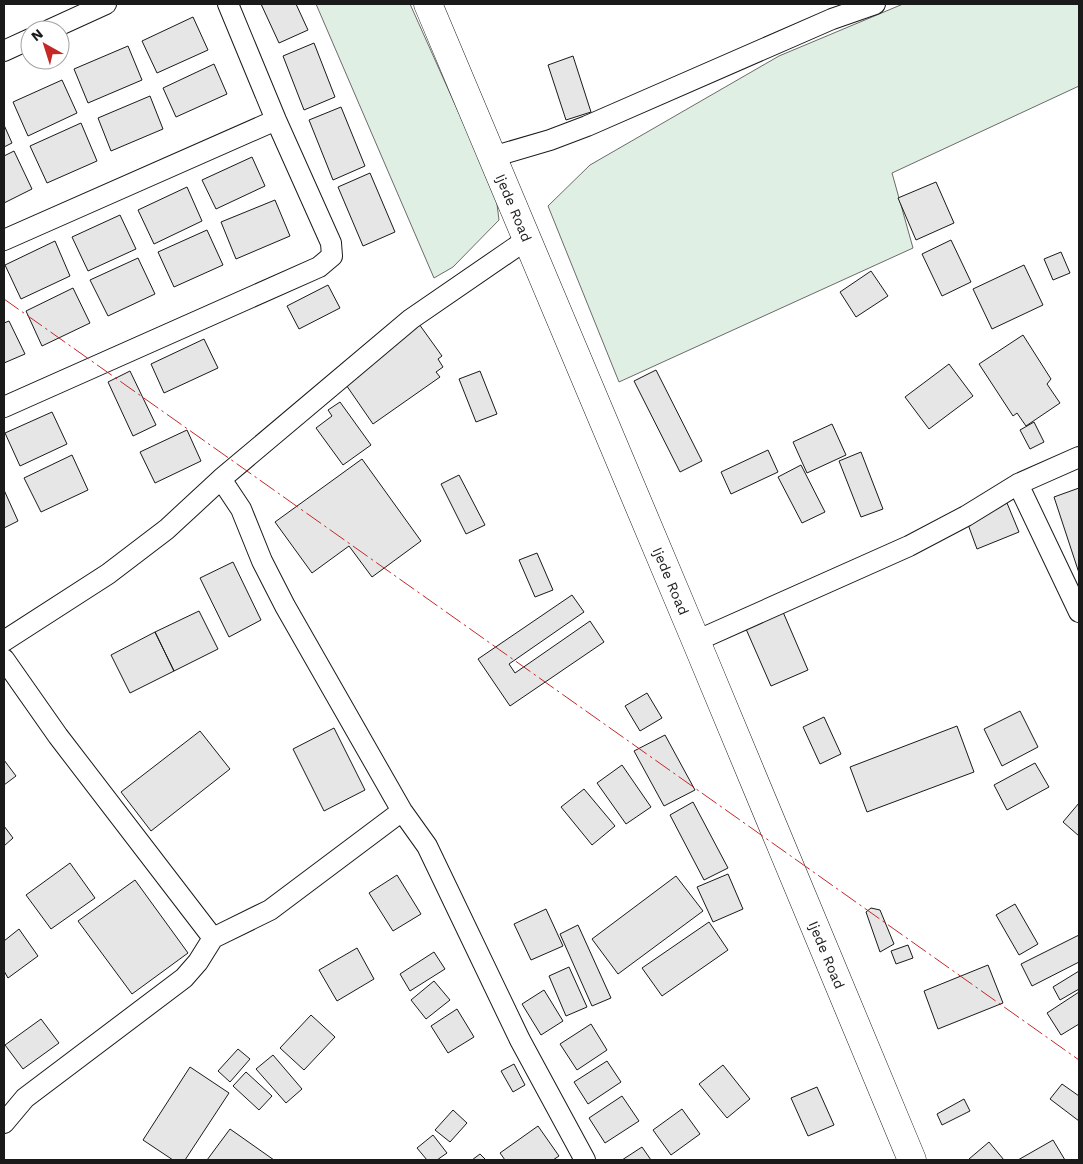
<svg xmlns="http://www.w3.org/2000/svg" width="1083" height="1164" font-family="'Work Sans',sans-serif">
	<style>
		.green { fill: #e0efe3; stroke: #6a6a6a }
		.building { fill: #e6e6e6; stroke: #1a1a1a }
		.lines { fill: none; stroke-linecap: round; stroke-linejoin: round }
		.minor-casing { stroke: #1a1a1a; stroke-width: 22 }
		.secondary-casing { stroke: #1a1a1a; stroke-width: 29 }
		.minor { stroke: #fff; stroke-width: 20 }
		.secondary { stroke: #fff; stroke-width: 28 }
		.power { stroke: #c62828; stroke-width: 1; stroke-dasharray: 18 4 2.5 4; stroke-linecap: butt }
		.labels { text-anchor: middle; stroke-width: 4; stroke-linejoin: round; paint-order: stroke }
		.street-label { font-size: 14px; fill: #1a1a1a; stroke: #fff }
	</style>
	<rect width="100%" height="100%" fill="#fff"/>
	<path class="green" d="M316 4H410L496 196 499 220 453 267 434 278Z
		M903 4H1079V86L892 173 913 248 619 382 548 206 590 165 779 56Z"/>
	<path class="building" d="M261 4H296L308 30 279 43Z
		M193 17 208 50 157 73 142 41Z
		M314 43 335 97 304 110 283 56Z
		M128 46 142 80 88 103 74 69Z
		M573 56 591 112 566 120 548 65Z
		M214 64 227 94 176 117 163 88Z
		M62 80 77 113 28 136 13 102Z
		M150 96 163 129 111 151 98 118Z
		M341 107 365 166 333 180 309 120Z
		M81 123 97 161 47 183 30 146Z
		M4 125 12 143 4 147Z
		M14 151 32 189 4 203V156Z
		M252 157 265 186 216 209 202 180Z
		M370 173 395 232 363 246 338 187Z
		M936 182 954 223 916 240 898 198Z
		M187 187 202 221 154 244 138 210Z
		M275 200 290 236 236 259 221 222Z
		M120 215 136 249 88 271 72 237Z
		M207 230 223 265 174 287 158 252Z
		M951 240 971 282 942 296 922 254Z
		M55 241 70 276 21 299 5 265Z
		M1061 252 1070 273 1053 280 1044 259Z
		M138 258 155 294 108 316 90 280Z
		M1024 265 1043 305 992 329 973 289Z
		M871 271 888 296 856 317 840 292Z
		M328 285 340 308 299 329 287 306Z
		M73 288 90 323 42 346 26 311Z
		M9 321 25 354 4 363V323Z
		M419 324 442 356 438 359 443 367 436 372 440 377 373 424 342 379Z
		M1023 335 1051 379 1047 384 1060 403 1026 426 1017 413 1013 416 979 364Z
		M204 339 218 368 164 393 151 364Z
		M949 364 973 396 929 429 905 397Z
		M656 370 702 461 680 472 634 381Z
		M130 371 156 425 133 436 108 382Z
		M480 371 497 414 476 422 459 379Z
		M340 402 371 445 343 465 316 428 332 416 328 410Z
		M52 412 67 444 20 466 5 433Z
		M1034 422 1044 442 1030 449 1020 430Z
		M832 424 846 455 807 473 793 442Z
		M187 430 201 461 155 483 140 452Z
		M768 450 778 472 731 494 721 472Z
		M861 452 883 509 861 517 839 461Z
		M72 455 88 490 41 512 24 478Z
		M362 459 421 541 372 577 349 546 312 573 275 522Z
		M801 465 825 512 802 523 778 477Z
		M459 475 485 525 466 534 441 484Z
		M1079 488V573L1054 497Z
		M4 490 18 521 4 528Z
		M1007 503 1019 532 977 549 966 519Z
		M537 553 553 590 535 597 519 560Z
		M233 562 261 620 229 637 200 578Z
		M572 595 584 612 509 664 515 673 590 621 604 642 510 706 478 659Z
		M199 611 218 649 174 671 155 632Z
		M783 612 808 670 771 686 746 629Z
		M155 632 174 671 130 693 111 655Z
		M647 693 662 718 640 731 625 706Z
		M1020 711 1038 747 1002 766 984 729Z
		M824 717 841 754 820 764 803 727Z
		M957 726 974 772 867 812 850 767Z
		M334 728 365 790 324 811 293 749Z
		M200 731 230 769 151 831 121 792Z
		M665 735 695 790 664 806 634 751Z
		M4 760 16 776 4 785Z
		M1035 763 1049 787 1007 810 994 785Z
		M622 765 651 807 626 824 597 783Z
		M584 789 615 826 592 845 561 807Z
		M693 802 728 868 704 880 670 815Z
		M1079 803V836L1063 822Z
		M4 826 13 838 4 846Z
		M70 863 95 898 51 929 26 895Z
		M728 874 743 909 713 922 697 887Z
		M397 875 421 914 393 931 369 893Z
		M676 876 703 911 618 974 592 939Z
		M135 880 188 953 132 994 78 921Z
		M1015 904 1038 944 1019 955 996 915Z
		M871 908 880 910 894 944 880 952 866 912Z
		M546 909 563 946 531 960 514 924Z
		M709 922 728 950 662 996 642 968Z
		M578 925 611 998 592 1006 560 934Z
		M19 929 38 956 8 978 4 971V941Z
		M1079 935V962L1032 986 1021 964Z
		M908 945 913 958 896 964 891 951Z
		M357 948 374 979 337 1001 319 970Z
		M434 952 445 969 410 991 400 974Z
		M988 965 1003 1003 938 1029 924 991Z
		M569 967 587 1007 566 1016 549 976Z
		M1079 971V989L1060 1000 1053 987Z
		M434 981 450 1000 426 1019 411 1000Z
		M544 990 563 1021 541 1035 522 1004Z
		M1079 992V1024L1061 1035 1047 1013Z
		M457 1009 474 1037 448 1053 431 1026Z
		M311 1015 335 1037 304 1070 280 1048Z
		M41 1019 59 1043 23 1069 5 1045Z
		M591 1024 607 1050 577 1070 560 1044Z
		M238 1049 250 1059 230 1082 218 1071Z
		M273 1055 302 1089 286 1103 256 1069Z
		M607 1061 621 1082 588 1104 574 1082Z
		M514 1064 525 1085 513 1092 501 1071Z
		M723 1065 750 1099 727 1118 699 1084Z
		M190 1067 229 1093 185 1160H173L143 1140Z
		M246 1072 272 1096 259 1110 233 1086Z
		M1062 1084 1079 1096V1121L1050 1099Z
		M817 1087 834 1125 808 1136 791 1098Z
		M622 1096 639 1121 605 1143 589 1118Z
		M964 1099 970 1111 942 1125 937 1114Z
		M682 1109 700 1134 671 1155 653 1130Z
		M453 1110 467 1123 450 1142 435 1130Z
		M538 1126 559 1156 553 1160H505L500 1153Z
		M230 1129 274 1160H207Z
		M433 1135 447 1153 437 1160H427L417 1148Z
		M1053 1140 1065 1160H1018Z
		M989 1142 1004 1160H970L969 1159Z
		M642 1147 651 1160H622Z
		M480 1154 486 1160H472Z"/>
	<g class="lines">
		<g class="minor-casing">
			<path id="minor" d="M49 30 106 4
				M4 51 30 39
				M492 157 550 140 587 126 832 19 875 4
				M4 240 276 120
				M4 407 319 267 332 256 331 243 276 120 228 4
				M221 479 241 509 262 561 285 606 402 811 427 846 520 1040 585 1160
				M1018 484 1079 612
				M4 641 108 574 167 529 221 479 411 319 526 240
				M696 641 909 546 966 516 1018 484 1079 457
				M4 659 58 736 213 938
				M4 1123 25 1098 184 978 198 962 213 938 270 910 402 811"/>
		</g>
		<g class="secondary-casing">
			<g id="secondary">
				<path id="s1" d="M428 4 696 641 912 1160"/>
			</g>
		</g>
		<use href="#minor" class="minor"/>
		<use href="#secondary" class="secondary"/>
		<path class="power" d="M4 299 1079 1060"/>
	</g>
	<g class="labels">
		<g class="street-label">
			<text dy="5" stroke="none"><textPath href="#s1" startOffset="221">Ijede Road</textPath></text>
			<text dy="5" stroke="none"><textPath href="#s1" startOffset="626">Ijede Road</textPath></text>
			<text dy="5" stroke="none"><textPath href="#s1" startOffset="1031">Ijede Road</textPath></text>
		</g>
	</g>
	<rect width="1083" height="1164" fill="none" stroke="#1a1a1a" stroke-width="10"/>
	<g transform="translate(45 45) rotate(321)"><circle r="24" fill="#ffffff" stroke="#a3a3a3"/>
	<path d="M0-4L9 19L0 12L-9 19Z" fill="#c62828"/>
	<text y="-8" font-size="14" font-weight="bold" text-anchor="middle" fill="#1a1a1a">N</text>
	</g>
</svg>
